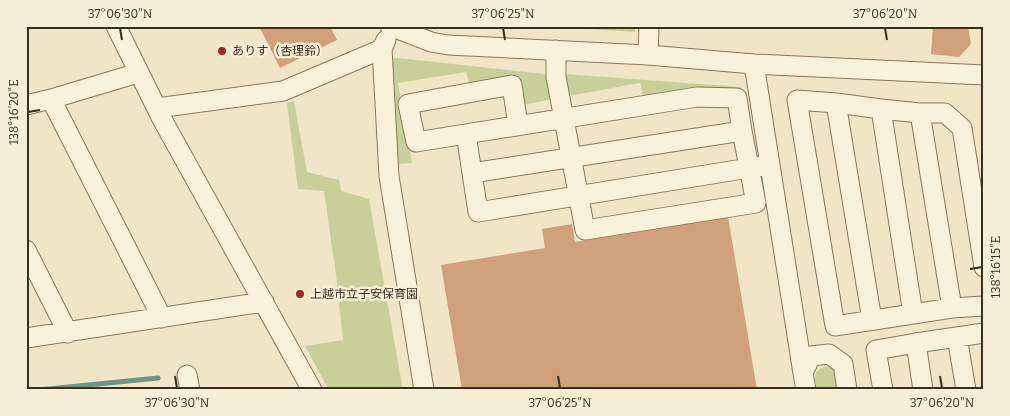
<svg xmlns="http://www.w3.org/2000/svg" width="1010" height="416" font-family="Bitter,'Noto Sans JP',serif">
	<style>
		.green { fill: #c8cf99 }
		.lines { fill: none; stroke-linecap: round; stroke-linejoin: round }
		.stream { stroke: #6d938a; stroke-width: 5 }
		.building { fill: #d0a07a }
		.minor-casing { stroke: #8d765a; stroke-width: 21 }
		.minor { stroke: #faf1da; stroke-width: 19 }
		.ticks { fill: none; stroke: #3c2e1f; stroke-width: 2 }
		.poi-dot { fill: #9f2927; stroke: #f7eed6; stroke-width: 2 }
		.labels { text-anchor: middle; stroke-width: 5; stroke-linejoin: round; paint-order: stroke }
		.poi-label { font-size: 12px; fill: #3c2e1f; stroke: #f7eed6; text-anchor: start }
		.neatline { fill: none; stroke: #3c2e1f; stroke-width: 2 }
		.ticks-label { font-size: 12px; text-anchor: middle; fill: #3c2e1f }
	</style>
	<rect width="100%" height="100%" fill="#f0e5c6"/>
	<path class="green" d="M545 26H635V32Z
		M388 57 545 74 552 99 523 105 518 76 470 86 466 72 398 83 412 163 398 164Z
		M565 74 741 87 742 92 643 97 640 83 568 96Z
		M294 101 307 172 339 180 341 191 369 199 403 390H329L305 346 343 340 336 275 324 191 298 189 287 103Z
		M823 367C840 367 838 375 841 390H817L815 380 816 372Z"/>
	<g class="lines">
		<path class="stream" d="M38 390 158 378"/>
	</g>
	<path class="building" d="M259 26H330L337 40 280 68Z
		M933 26 968 27 971 44 959 57 931 54Z
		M728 217 757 390H462L441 265 545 248 542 229 572 224 575 242Z"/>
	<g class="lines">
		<g class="minor-casing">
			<path id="minor" d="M116 26 162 119 312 390
				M390 26 431 42 448 45 648 55 754 64 984 75
				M382 49 389 176 424 390
				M556 50V77L585 230 756 203 742 131 472 173 478 212 749 168 770 165
				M648 55 649 26
				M754 64 803 373
				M51 99 162 318
				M836 103 881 109 913 314 835 326 797 100 836 103 872 320
				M26 105 51 99 138 73
				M157 108 283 91 382 49 386 40
				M881 109 920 113 952 308 913 314
				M920 113H945L962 128 984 267
				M518 125 512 85 408 104 416 142 697 97 737 98 742 131
				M466 134 472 173
				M26 250 68 333
				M952 308 984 306
				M26 338 264 302
				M187 375 190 390
				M806 390 803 373 811 356 829 354 843 364 847 390
				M883 390 876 350 916 343
				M923 390 916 343 957 337
				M966 390 957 337 984 333"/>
		</g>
		<use href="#minor" class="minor"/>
	</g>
	<path class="ticks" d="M120 28 122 40M503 28 505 40M885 28 887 40M28 112 40 110M970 269 982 267M175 376 177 388M558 376 560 388M940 376 942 388"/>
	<g class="poi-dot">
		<circle cx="222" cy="51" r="5"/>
		<circle cx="300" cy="294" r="5"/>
	</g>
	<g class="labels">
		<g class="poi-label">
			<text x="232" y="55">ありす（杏理鈴）</text>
			<text x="310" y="298">上越市立子安保育園</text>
		</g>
	</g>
	<rect width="1010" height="416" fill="none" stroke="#f7eed6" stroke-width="55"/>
	<rect x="28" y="28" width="954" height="360" class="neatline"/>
	<g class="ticks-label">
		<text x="120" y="18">37°06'30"N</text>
		<text x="503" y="18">37°06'25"N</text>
		<text x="885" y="18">37°06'20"N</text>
		<text transform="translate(14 112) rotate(-90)" y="4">138°16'20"E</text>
		<text transform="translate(996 267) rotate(-90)" y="4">138°16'15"E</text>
		<text x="177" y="407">37°06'30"N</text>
		<text x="560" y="407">37°06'25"N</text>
		<text x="942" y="407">37°06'20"N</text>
	</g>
</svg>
